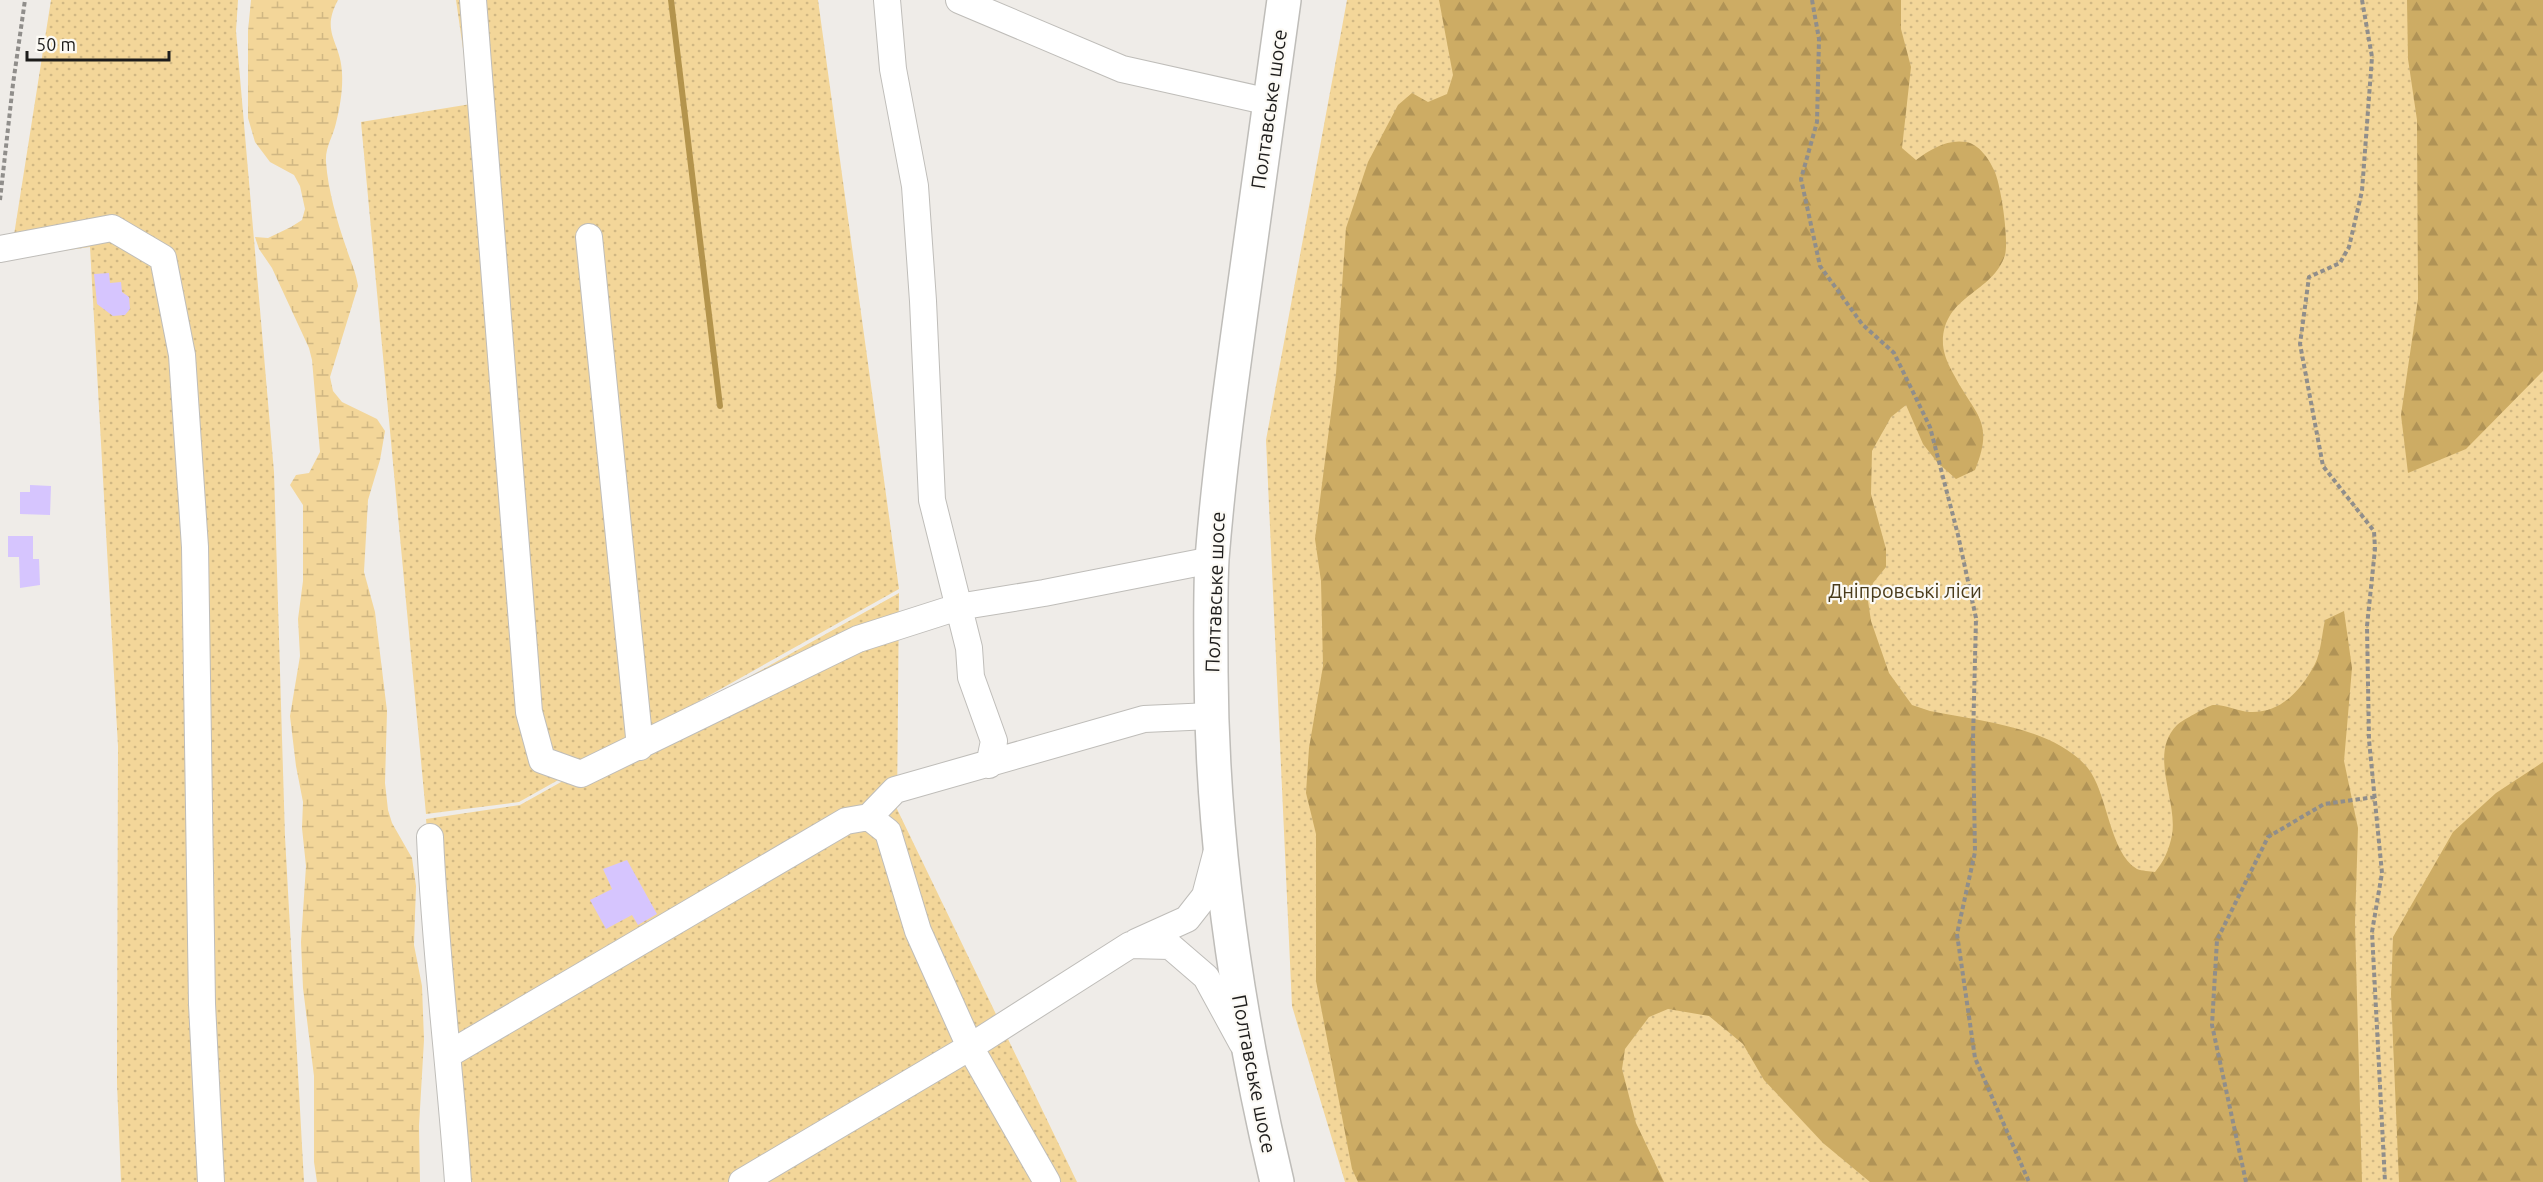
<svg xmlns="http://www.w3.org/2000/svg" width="2543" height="1182" font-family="Ubuntu,sans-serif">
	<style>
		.green { fill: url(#green-dots) }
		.forest { fill: url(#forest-firs) }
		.wetland { fill: url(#wetland-marsh) }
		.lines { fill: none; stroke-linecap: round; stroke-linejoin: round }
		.stream { stroke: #b4944c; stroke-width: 6 }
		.building { fill: #d6c5fe }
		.minor-casing { stroke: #bfbdb9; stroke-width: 28 }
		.major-casing { stroke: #bfbdb9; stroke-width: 36 }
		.path { stroke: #908e8b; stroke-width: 4; stroke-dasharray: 4.5 3; stroke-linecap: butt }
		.minor { stroke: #fff; stroke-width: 26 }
		.major { stroke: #fff; stroke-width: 33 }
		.labels { text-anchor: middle; stroke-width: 4.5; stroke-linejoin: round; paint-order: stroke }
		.street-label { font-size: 20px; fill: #1d1c1b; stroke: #fcfaf5 }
		.park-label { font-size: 20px; fill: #4a3c1c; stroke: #fcfaf5 }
	</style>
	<defs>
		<pattern id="green-dots" width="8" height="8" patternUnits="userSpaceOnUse" patternTransform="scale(1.5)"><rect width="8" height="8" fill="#f3d699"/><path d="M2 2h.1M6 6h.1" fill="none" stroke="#d0b783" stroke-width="1.8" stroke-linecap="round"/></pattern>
		<pattern id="forest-firs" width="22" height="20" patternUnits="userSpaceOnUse" patternTransform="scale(1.5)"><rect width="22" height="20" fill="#cdac64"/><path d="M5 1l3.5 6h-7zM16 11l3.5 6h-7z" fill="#b09356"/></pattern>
		<pattern id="wetland-marsh" width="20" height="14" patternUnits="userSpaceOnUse" patternTransform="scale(1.5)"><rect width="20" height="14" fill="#f3d699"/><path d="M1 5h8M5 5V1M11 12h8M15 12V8" fill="none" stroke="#d0b783"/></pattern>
	</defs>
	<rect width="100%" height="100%" fill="#efece8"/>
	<path class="green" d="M51 0H238L236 31 274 472 285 837 304 1182H121L117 1083 118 746 90 247 5 259 14 235Z
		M456 0H818L899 589 519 802 426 814 361 122 471 104Z
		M1347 0H2543V1182H1345L1292 1006 1266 440Z
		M899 593 897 809 1077 1182H460L426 819 520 805Z"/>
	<path class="forest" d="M1439 0H1901V29L1911 67 1902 148 1916 160C1931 149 1947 139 1966 142 1979 144 1989 159 1994 170 2001 184 2009 240 2005 255 1993 294 1941 295 1943 345 1944 356 1949 366 1954 375 1975 415 1995 421 1975 470L1956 479 1937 462 1923 444 1906 405 1891 417 1872 451 1871 494 1886 549V567L1873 583 1868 601 1871 621 1889 673 1912 705 1930 711C1979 721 2052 727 2087 767 2108 792 2109 853 2137 869 2142 871 2150 871 2155 872 2164 861 2169 850 2172 835 2178 800 2148 754 2177 725 2181 721 2208 706 2213 705 2224 704 2238 711 2249 712 2281 714 2301 690 2315 664 2321 652 2322 633 2325 620L2344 611 2352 668 2344 761 2358 828 2355 923 2362 1182H1870L1823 1143 1764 1080 1743 1044 1709 1016 1668 1009 1649 1017 1625 1049 1622 1069 1636 1123 1664 1182H1358L1352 1169 1316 981V834L1306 793 1309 748 1323 666 1321 581 1315 539 1336 374 1346 228 1368 162 1398 105 1412 93 1428 102 1447 94 1453 75Z
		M2407 0H2543V371L2466 449 2408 473 2401 415 2418 299 2417 120 2408 59Z
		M2543 762V1182H2399L2391 994 2393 937 2453 832 2496 793Z"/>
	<path class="wetland" d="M251 0H338C320 33 341 41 342 73 343 89 340 107 336 123 333 137 325 147 326 162 328 190 337 221 346 247 350 260 356 272 358 286L330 377 333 391 342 402 377 419 385 431 380 460 368 500 364 572 375 612 387 711 385 783 388 810 392 823 412 858 416 886 414 945 422 986 424 1040 419 1126 420 1182H317L314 1162V1076L303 988 301 942 306 866 302 828 303 802 296 766 290 716 300 656 298 619 303 581V505L290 485 296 475 309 473 320 452 312 360 309 348 272 268 259 249 255 237 268 238 291 227 302 220 305 209 300 186 294 175 270 162 255 142 248 118V31Z"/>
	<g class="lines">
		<path class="stream" d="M671 0 720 406"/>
	</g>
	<path class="building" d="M109 273 110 283 121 282 122 292 129 297 130 309 125 315 113 316 97 304 94 274Z
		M30 485 51 486 50 515 20 514V492H30Z
		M8 536H33V559H39L40 585 20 588 19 557H8Z
		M627 860 657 914 638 925 632 915 606 929 590 900 612 889 603 869Z"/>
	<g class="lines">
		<g class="minor-casing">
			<path id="minor" d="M473 0 529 712 542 760 581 774 858 639 958 607 1044 593 1212 560
				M887 0 893 69 915 186 923 301 932 500 969 648 971 677 994 741 989 765
				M959 0 1122 69 1270 102
				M589 237 640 747
				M0 249 112 228 163 258 182 355 195 547 202 1004 211 1182
				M869 817 895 790 1144 719 1211 716
				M430 837C435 952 450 1067 458 1182
				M1136 942 1187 919 1205 896 1216 854
				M449 1054 846 821 869 817 888 832 918 931 970 1047 1047 1182
				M742 1182 970 1047 1130 945 1170 946 1206 977 1242 1043"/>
		</g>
		<g class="major-casing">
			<path id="major" d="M1277 1182C1237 1014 1212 845 1211 672 1211 635 1210 596 1212 559 1219 471 1231 384 1243 297 1257 198 1270 99 1284 0"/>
		</g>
		<path class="path" d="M1812 0 1819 39 1817 122 1801 179 1820 266 1862 324 1894 353 1930 427 1958 535 1976 618 1973 740 1975 852 1957 934 1975 1058 2029 1182
			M2362 0 2372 57 2362 191 2349 247 2340 263 2309 277 2300 344 2323 466 2374 531 2375 549 2367 626 2369 740 2382 873 2372 932 2385 1182
			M0 200 13 84 25 0
			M2246 1182 2212 1025 2217 940 2268 837 2324 804 2375 797"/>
		<use href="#minor" class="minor"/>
		<use href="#major" class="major"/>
	</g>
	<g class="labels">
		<g class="street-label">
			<text transform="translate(1269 109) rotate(-82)" y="7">Полтавське шосе</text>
			<text transform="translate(1215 592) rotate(-88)" y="7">Полтавське шосе</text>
			<text transform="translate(1254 1074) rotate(79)" y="7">Полтавське шосе</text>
		</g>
		<g class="park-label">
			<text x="1905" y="598">Дніпровські ліси</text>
		</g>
	</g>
	<path d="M27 51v9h142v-9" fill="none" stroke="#1d1c1b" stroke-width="3"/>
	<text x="36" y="51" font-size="18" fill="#1d1c1b" stroke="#fcfaf5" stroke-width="4.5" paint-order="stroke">50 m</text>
</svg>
